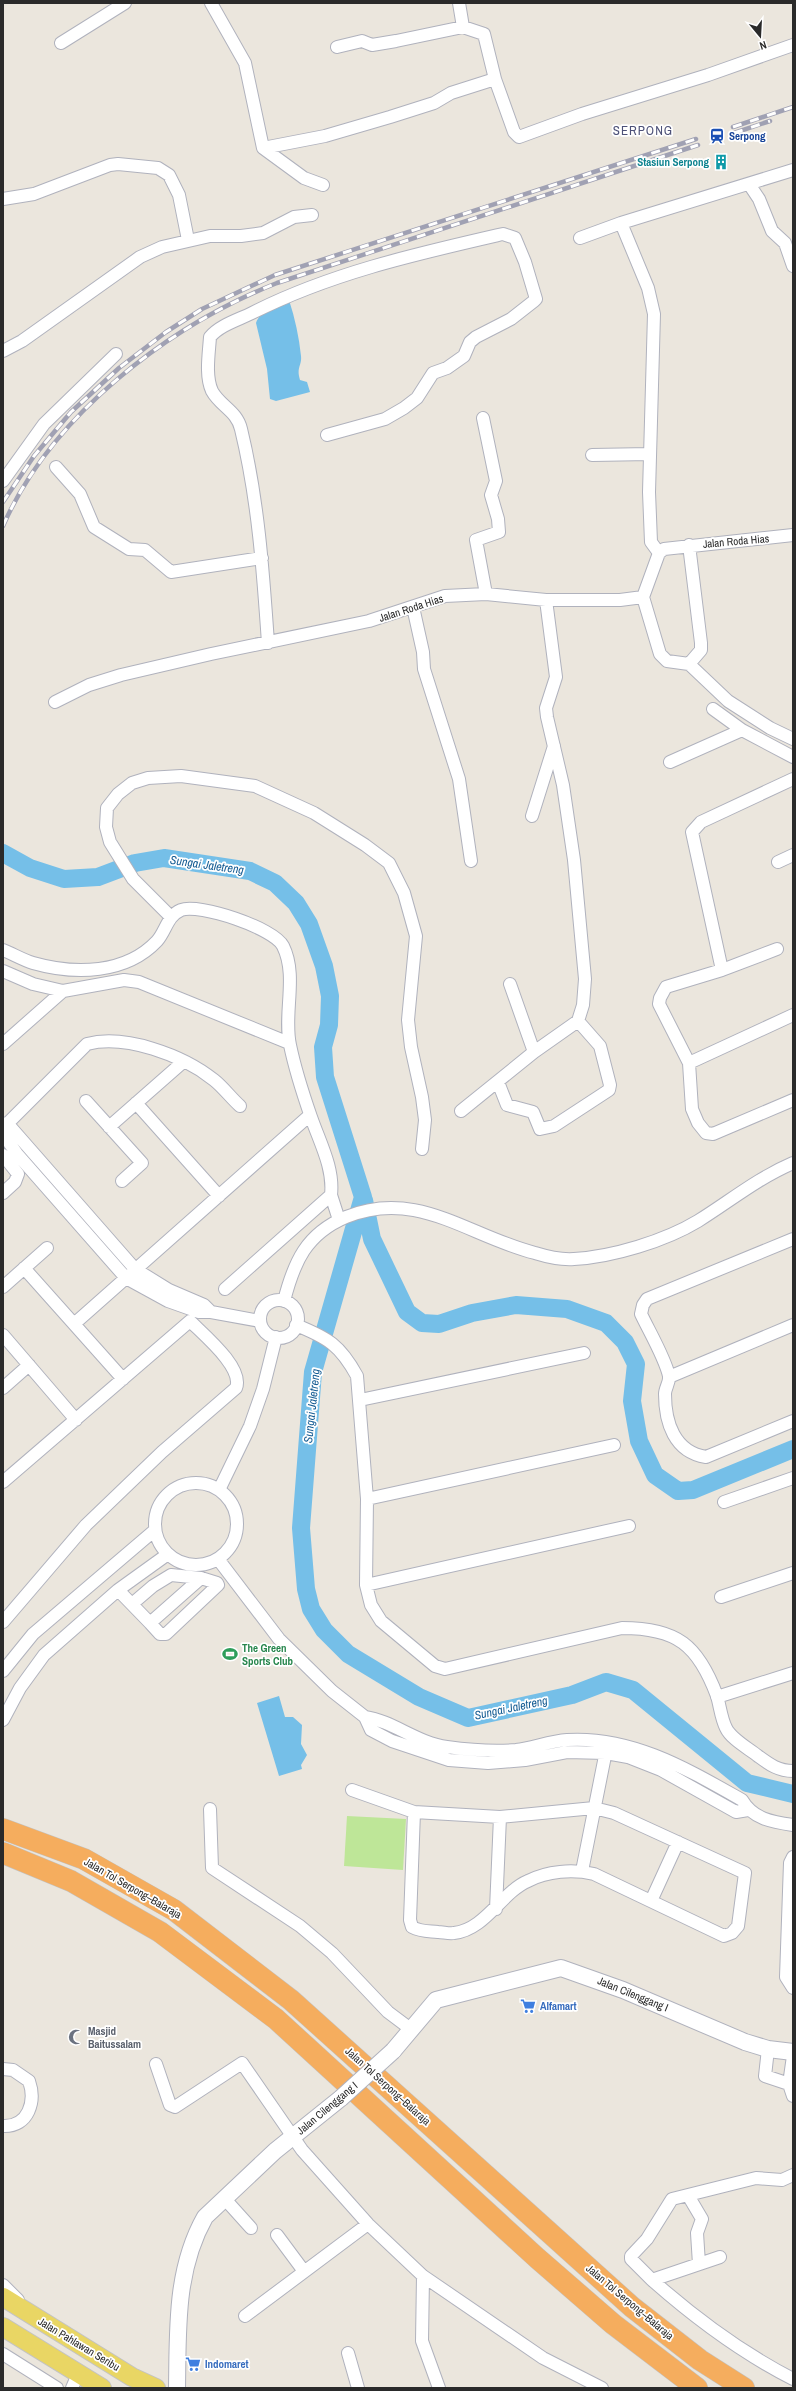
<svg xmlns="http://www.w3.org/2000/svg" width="796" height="2391" font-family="'Archivo Narrow',sans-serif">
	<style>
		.pitch { fill: #bee698 }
		.water { fill: #75bfe8 }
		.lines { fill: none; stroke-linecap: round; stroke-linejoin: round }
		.river { stroke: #75bfe8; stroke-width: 18 }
		.street-casing { stroke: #b0b2bd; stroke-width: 14 }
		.secondary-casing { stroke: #b0b2bd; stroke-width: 18 }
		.primary-casing { stroke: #c3c3c3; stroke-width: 20 }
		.highway-casing { stroke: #c3c3c3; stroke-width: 22 }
		.street { stroke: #fff; stroke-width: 12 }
		.secondary { stroke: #fff; stroke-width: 16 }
		.primary { stroke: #e9d664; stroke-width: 18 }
		.highway { stroke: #f5ad5e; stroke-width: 21 }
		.rail-casing { stroke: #a0a1b3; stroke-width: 4.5 }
		.rail { stroke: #fff; stroke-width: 3; stroke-dasharray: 9; stroke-linecap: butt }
		.secondary-bridge-casing { stroke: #b0b2bd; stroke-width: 18; stroke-linecap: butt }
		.secondary-bridge { stroke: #fff; stroke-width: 16 }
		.labels { text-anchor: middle; stroke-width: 3.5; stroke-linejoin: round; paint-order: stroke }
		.transit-label { font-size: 11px; font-weight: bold; fill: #164399; stroke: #fff; text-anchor: start }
		.culture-label { font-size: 11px; font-weight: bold; fill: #0d838f; stroke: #fff; text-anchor: end }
		.street-label { font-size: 11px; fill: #2a2a2a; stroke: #fff }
		.leisure-label { font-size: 11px; font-weight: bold; fill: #27864d; stroke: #fff; text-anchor: start }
		.shop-label { font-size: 11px; font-weight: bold; fill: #366cbe; stroke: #fff; text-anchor: start }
		.worship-label { font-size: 11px; font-weight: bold; fill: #5b616d; stroke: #fff; text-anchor: start }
		.water-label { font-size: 12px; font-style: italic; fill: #155c93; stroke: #fff }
		.quarter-label { font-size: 13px; letter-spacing: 1px; fill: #4d5178; stroke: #fff }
	</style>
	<rect width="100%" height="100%" fill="#ebe6dd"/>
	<path class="pitch" d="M347 1816 406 1819 403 1870 344 1866Z"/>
	<path class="water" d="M289 300C295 318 299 337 301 356 302 366 296 367 300 380L307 382 310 392 276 401 270 399 267 369 256 323C260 311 277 304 289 300Z
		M279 1696 285 1717H293L302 1725 301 1744 307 1755 301 1765 302 1769 279 1776 257 1703Z"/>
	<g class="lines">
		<path class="river" d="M3 853 30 868 64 879 98 877 135 863 164 858 250 871 275 883 296 903 309 924 324 966 330 996 329 1025 323 1047 325 1077 363 1197 313 1372 301 1528 306 1589 311 1609 324 1630 348 1654 419 1697 468 1718 572 1695 606 1682 633 1690 747 1783 793 1794
			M364 1200 372 1239 407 1312 422 1323 439 1324 472 1313 516 1305 567 1309 606 1323 625 1342 636 1364 632 1401 639 1441 655 1475 678 1491 693 1490 793 1449"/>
		<g class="street-casing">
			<path id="street" d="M211 3 245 63 263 148 304 178 323 185
				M61 43 125 3
				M337 47 362 41 372 45 396 41 463 27
				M495 79 514 132 519 137 582 114 708 75 793 45
				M263 148 325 136 390 117 434 103 451 93 495 79 484 34 463 27 459 3
				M749 184 759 199 772 231 785 243 793 266
				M3 199 34 194 110 165 118 164 158 168 169 175 179 195 188 240
				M621 223 648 288 654 314 649 492 651 542 659 553
				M580 238 621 223 793 170
				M3 351 22 341 140 257 162 247 210 236H241L263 233 294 217 312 215
				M483 418 496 481 491 495 498 519 499 532 476 540 486 594
				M592 455 650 454
				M56 467 80 494 94 527 129 549 145 550 171 572 262 558
				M3 481 44 424 116 354
				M689 545 701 643V650L689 664
				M643 597 660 654 667 661 689 664 728 701 770 728 793 739
				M643 597 659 553 664 549 793 535
				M413 607 423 652 424 669 459 779 471 861
				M268 643C263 570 258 499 241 429 237 411 220 406 212 391 205 376 209 353 210 337 220 325 238 320 252 313 331 273 416 254 503 234L515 238 525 262 536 299 534 301 511 319 476 337 470 342 464 356 447 368 433 373 417 398 404 408 385 419 327 435
				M55 702 89 685 121 675 211 654 369 621 445 596 486 594 546 600H620L643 597
				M713 709 742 730 793 757
				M670 762 742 730
				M532 816 554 746
				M778 862 793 855
				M171 917 133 879 110 842 106 827 107 808 118 794 132 783 148 778 181 776 255 786 314 813 365 845 389 863 404 893 416 936 408 1020 411 1047 422 1097 425 1120 422 1149
				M777 949 722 970 666 987 660 998 659 1004 689 1063 692 1109 698 1123 706 1133 713 1134 793 1100
				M3 950C13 954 23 960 33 963 75 975 126 974 157 941 166 931 167 916 181 910 199 903 274 928 283 946 298 976 283 1014 290 1045 295 1069 303 1094 311 1117 320 1143 334 1168 331 1195L225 1289
				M722 970 692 832 701 822 793 779
				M3 971 33 984 63 991
				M510 984 534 1052
				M3 1044 63 991 124 980 139 982 289 1043
				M689 1063 793 1015
				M498 1082 507 1105 533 1112 540 1129 554 1126 609 1090 610 1085 600 1046 578 1021
				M86 1101 142 1163 122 1181
				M136 1103 219 1196
				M461 1111 534 1052 578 1021 583 1005 585 979 574 860 563 785 547 717 546 708 556 677 546 600
				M7 1123 135 1269 169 1290 204 1305 211 1312
				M109 1127 183 1062
				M3 1128 87 1044C125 1034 183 1055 214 1080 223 1087 231 1098 240 1106
				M3 1134 17 1154 126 1278 168 1301 199 1312H211L260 1321
				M3 1155 18 1174 15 1182 3 1193
				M331 1195 339 1220
				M793 1239 647 1299 643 1305 641 1314C649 1331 665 1358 669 1376 670 1382 665 1388 665 1394 665 1422 674 1452 706 1457L793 1421
				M24 1268 123 1379
				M3 1287 47 1248
				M260 1319a19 19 0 1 1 38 0a19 19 0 1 1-38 0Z
				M284 1301C294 1262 306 1234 346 1217 417 1188 468 1236 535 1253 548 1257 561 1260 574 1259 612 1257 665 1241 698 1221 730 1201 758 1178 793 1163
				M74 1324 310 1115
				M296 1325C328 1338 340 1345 357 1376L367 1499 366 1585 371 1605 381 1621 435 1666 445 1669 622 1628C677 1628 698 1645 717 1696 720 1706 721 1718 726 1728 731 1739 748 1748 758 1756 769 1764 778 1771 793 1771
				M3 1335 76 1420
				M669 1377 793 1325
				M3 1388 29 1365
				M360 1400 584 1353
				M3 1482 190 1321C204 1335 244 1368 236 1388L162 1452 86 1525 3 1622
				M155 1524a41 41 0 1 1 82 0a41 41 0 1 1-82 0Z
				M219 1490 250 1426 263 1389 276 1337
				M367 1499 614 1445
				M724 1502 793 1478
				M218 1559 279 1639 332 1691 365 1717 371 1730 392 1741 449 1760 488 1763 525 1760 567 1752 606 1753 628 1757 661 1770 736 1812 748 1810
				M366 1585 629 1526
				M118 1590 150 1623 201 1578
				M721 1597 793 1573
				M132 1604 153 1586 171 1575 201 1578 217 1583 218 1585 166 1634H160L150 1623
				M3 1671 33 1634 155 1530
				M717 1697 793 1673
				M365 1717C393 1721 417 1743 447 1747 469 1750 493 1752 516 1750 533 1748 550 1741 567 1740 632 1736 687 1769 742 1800 753 1819 772 1822 793 1825
				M3 1720 20 1688 44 1655 118 1590 168 1554
				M352 1790 414 1812 500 1817 594 1808 614 1813 745 1873 738 1926 732 1933 724 1936 594 1874C573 1869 547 1871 528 1881 502 1892 485 1930 454 1933 449 1934 443 1932 438 1932 429 1931 421 1932 412 1927L410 1920 414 1812
				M210 1809 212 1868 300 1926 332 1953 388 2012 412 2030
				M793 1857 790 1863 786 1977 793 1988
				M582 1871 607 1746
				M651 1901 678 1842
				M496 1909 500 1817
				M768 2049 765 2076 789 2084
				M793 2056 789 2084 793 2096
				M156 2064 170 2105 175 2107 242 2063 302 2150 368 2224 423 2276 543 2358 602 2388
				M3 2069 13 2070 29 2081C36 2101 29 2127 3 2126
				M689 2197 702 2219 697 2233 699 2264
				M224 2198 251 2228
				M277 2235 303 2270
				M720 2257 652 2280C695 2318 742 2353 793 2379
				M423 2276 422 2341 439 2388
				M652 2280 631 2259V2256L647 2239 672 2199 756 2178 782 2180 793 2175
				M3 2285 18 2300
				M245 2316 368 2224
				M348 2353 358 2388
				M3 2354 57 2388
				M72 2388 78 2374"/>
		</g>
		<g class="secondary-casing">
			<path id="secondary" d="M393 2051 436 2000 561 1968 623 1990 745 2042 768 2049 793 2052
				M177 2388C178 2330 175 2270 205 2217L275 2151 341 2098"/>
		</g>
		<g class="primary-casing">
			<path id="primary" d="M3 2297 132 2377 156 2388
				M3 2327 102 2388"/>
		</g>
		<g class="highway-casing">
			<path id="highway" d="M3 1829 84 1859 174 1910 291 2000 632 2307 700 2360 744 2388
				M3 1853 71 1881 160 1932 276 2019 537 2258 613 2324 697 2388"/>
		</g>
		<use href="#street" class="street"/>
		<use href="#secondary" class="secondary"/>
		<use href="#primary" class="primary"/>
		<use href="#highway" class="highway"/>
		<g class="rail-casing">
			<path id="rail" d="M733 127 793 107
				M734 133 770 121
				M3 502 34 456 71 412 119 368 166 332 202 309 275 275 696 139
				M3 526C51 416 168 326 277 283L698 145"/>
		</g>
		<use href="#rail" class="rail"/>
		<g class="secondary-bridge-casing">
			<path id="secondary-bridge" d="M341 2098 393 2051"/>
		</g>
		<use href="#secondary-bridge" class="secondary-bridge"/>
	</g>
	<defs>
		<g id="station-bare" transform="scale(1.2)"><path d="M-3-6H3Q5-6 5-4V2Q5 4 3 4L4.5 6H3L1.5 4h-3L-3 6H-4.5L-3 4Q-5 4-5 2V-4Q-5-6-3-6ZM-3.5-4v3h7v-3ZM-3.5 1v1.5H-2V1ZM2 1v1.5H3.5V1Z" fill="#1a4fb4" stroke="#fff" stroke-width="2.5" paint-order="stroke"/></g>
		<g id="building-bare" transform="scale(1.2)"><path d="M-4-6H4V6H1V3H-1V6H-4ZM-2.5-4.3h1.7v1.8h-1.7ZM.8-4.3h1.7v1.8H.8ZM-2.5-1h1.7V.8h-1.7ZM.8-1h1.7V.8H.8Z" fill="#0f9aa8" stroke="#fff" stroke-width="2.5" paint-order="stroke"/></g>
		<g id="stadium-bare" transform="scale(1.2)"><path d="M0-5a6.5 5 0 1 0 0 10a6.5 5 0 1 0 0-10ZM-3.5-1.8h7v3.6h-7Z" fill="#2e9e5b" stroke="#fff" stroke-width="2.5" paint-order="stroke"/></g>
		<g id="supermarket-bare" transform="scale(1.2)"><path d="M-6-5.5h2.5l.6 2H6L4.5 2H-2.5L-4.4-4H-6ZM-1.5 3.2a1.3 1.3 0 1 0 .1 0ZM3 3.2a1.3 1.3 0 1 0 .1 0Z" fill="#3f7fe0" stroke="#fff" stroke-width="2.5" paint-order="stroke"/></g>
		<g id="mosque-bare" transform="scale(1.2)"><path d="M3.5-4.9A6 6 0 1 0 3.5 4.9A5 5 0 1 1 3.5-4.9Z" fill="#6b7280" stroke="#fff" stroke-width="2.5" paint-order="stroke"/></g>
	</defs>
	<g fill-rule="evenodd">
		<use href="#station-bare" x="717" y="136"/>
		<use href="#building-bare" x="721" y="162"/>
		<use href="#stadium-bare" x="230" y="1654"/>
		<use href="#supermarket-bare" x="528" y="2006"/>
		<use href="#mosque-bare" x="76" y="2037"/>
		<use href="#supermarket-bare" x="193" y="2364"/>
	</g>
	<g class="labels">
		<g class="transit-label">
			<text x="729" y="140">Serpong</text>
		</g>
		<g class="culture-label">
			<text x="709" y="166">Stasiun Serpong</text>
		</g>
		<g class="street-label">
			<text transform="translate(736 541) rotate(-5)" y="4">Jalan Roda Hias</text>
			<text transform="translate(411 608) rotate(-18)" y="4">Jalan Roda Hias</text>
			<text transform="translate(133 1888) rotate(30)" y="4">Jalan Tol Serpong–Balaraja</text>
			<text transform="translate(633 1994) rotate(22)" y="4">Jalan Cilenggang I</text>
			<text transform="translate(388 2086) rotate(42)" y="4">Jalan Tol Serpong–Balaraja</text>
			<text transform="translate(327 2108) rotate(-40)" y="4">Jalan Cilenggang I</text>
			<text transform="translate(630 2302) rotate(40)" y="4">Jalan Tol Serpong–Balaraja</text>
			<text transform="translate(79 2344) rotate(31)" y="4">Jalan Pahlawan Seribu</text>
		</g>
		<g class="leisure-label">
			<text x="242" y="1652">The Green<tspan x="242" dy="13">Sports Club</tspan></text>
		</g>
		<g class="shop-label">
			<text x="540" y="2010">Alfamart</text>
			<text x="205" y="2368">Indomaret</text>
		</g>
		<g class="worship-label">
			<text x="88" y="2035">Masjid<tspan x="88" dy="13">Baitussalam</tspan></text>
		</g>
		<g class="water-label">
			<text transform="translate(207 865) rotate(8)" y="4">Sungai Jaletreng</text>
			<text transform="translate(312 1406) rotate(-84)" y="4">Sungai Jaletreng</text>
			<text transform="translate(511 1708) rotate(-12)" y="4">Sungai Jaletreng</text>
		</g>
		<g class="quarter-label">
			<text x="643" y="135">SERPONG</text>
		</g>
	</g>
	<rect width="796" height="2391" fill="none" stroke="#2a2a2a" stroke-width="8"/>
	<g transform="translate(760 36) rotate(162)" stroke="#ffffff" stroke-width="3" paint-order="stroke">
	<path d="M0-3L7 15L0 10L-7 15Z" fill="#2a2a2a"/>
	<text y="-6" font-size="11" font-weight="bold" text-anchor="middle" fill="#2a2a2a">N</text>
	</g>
</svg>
